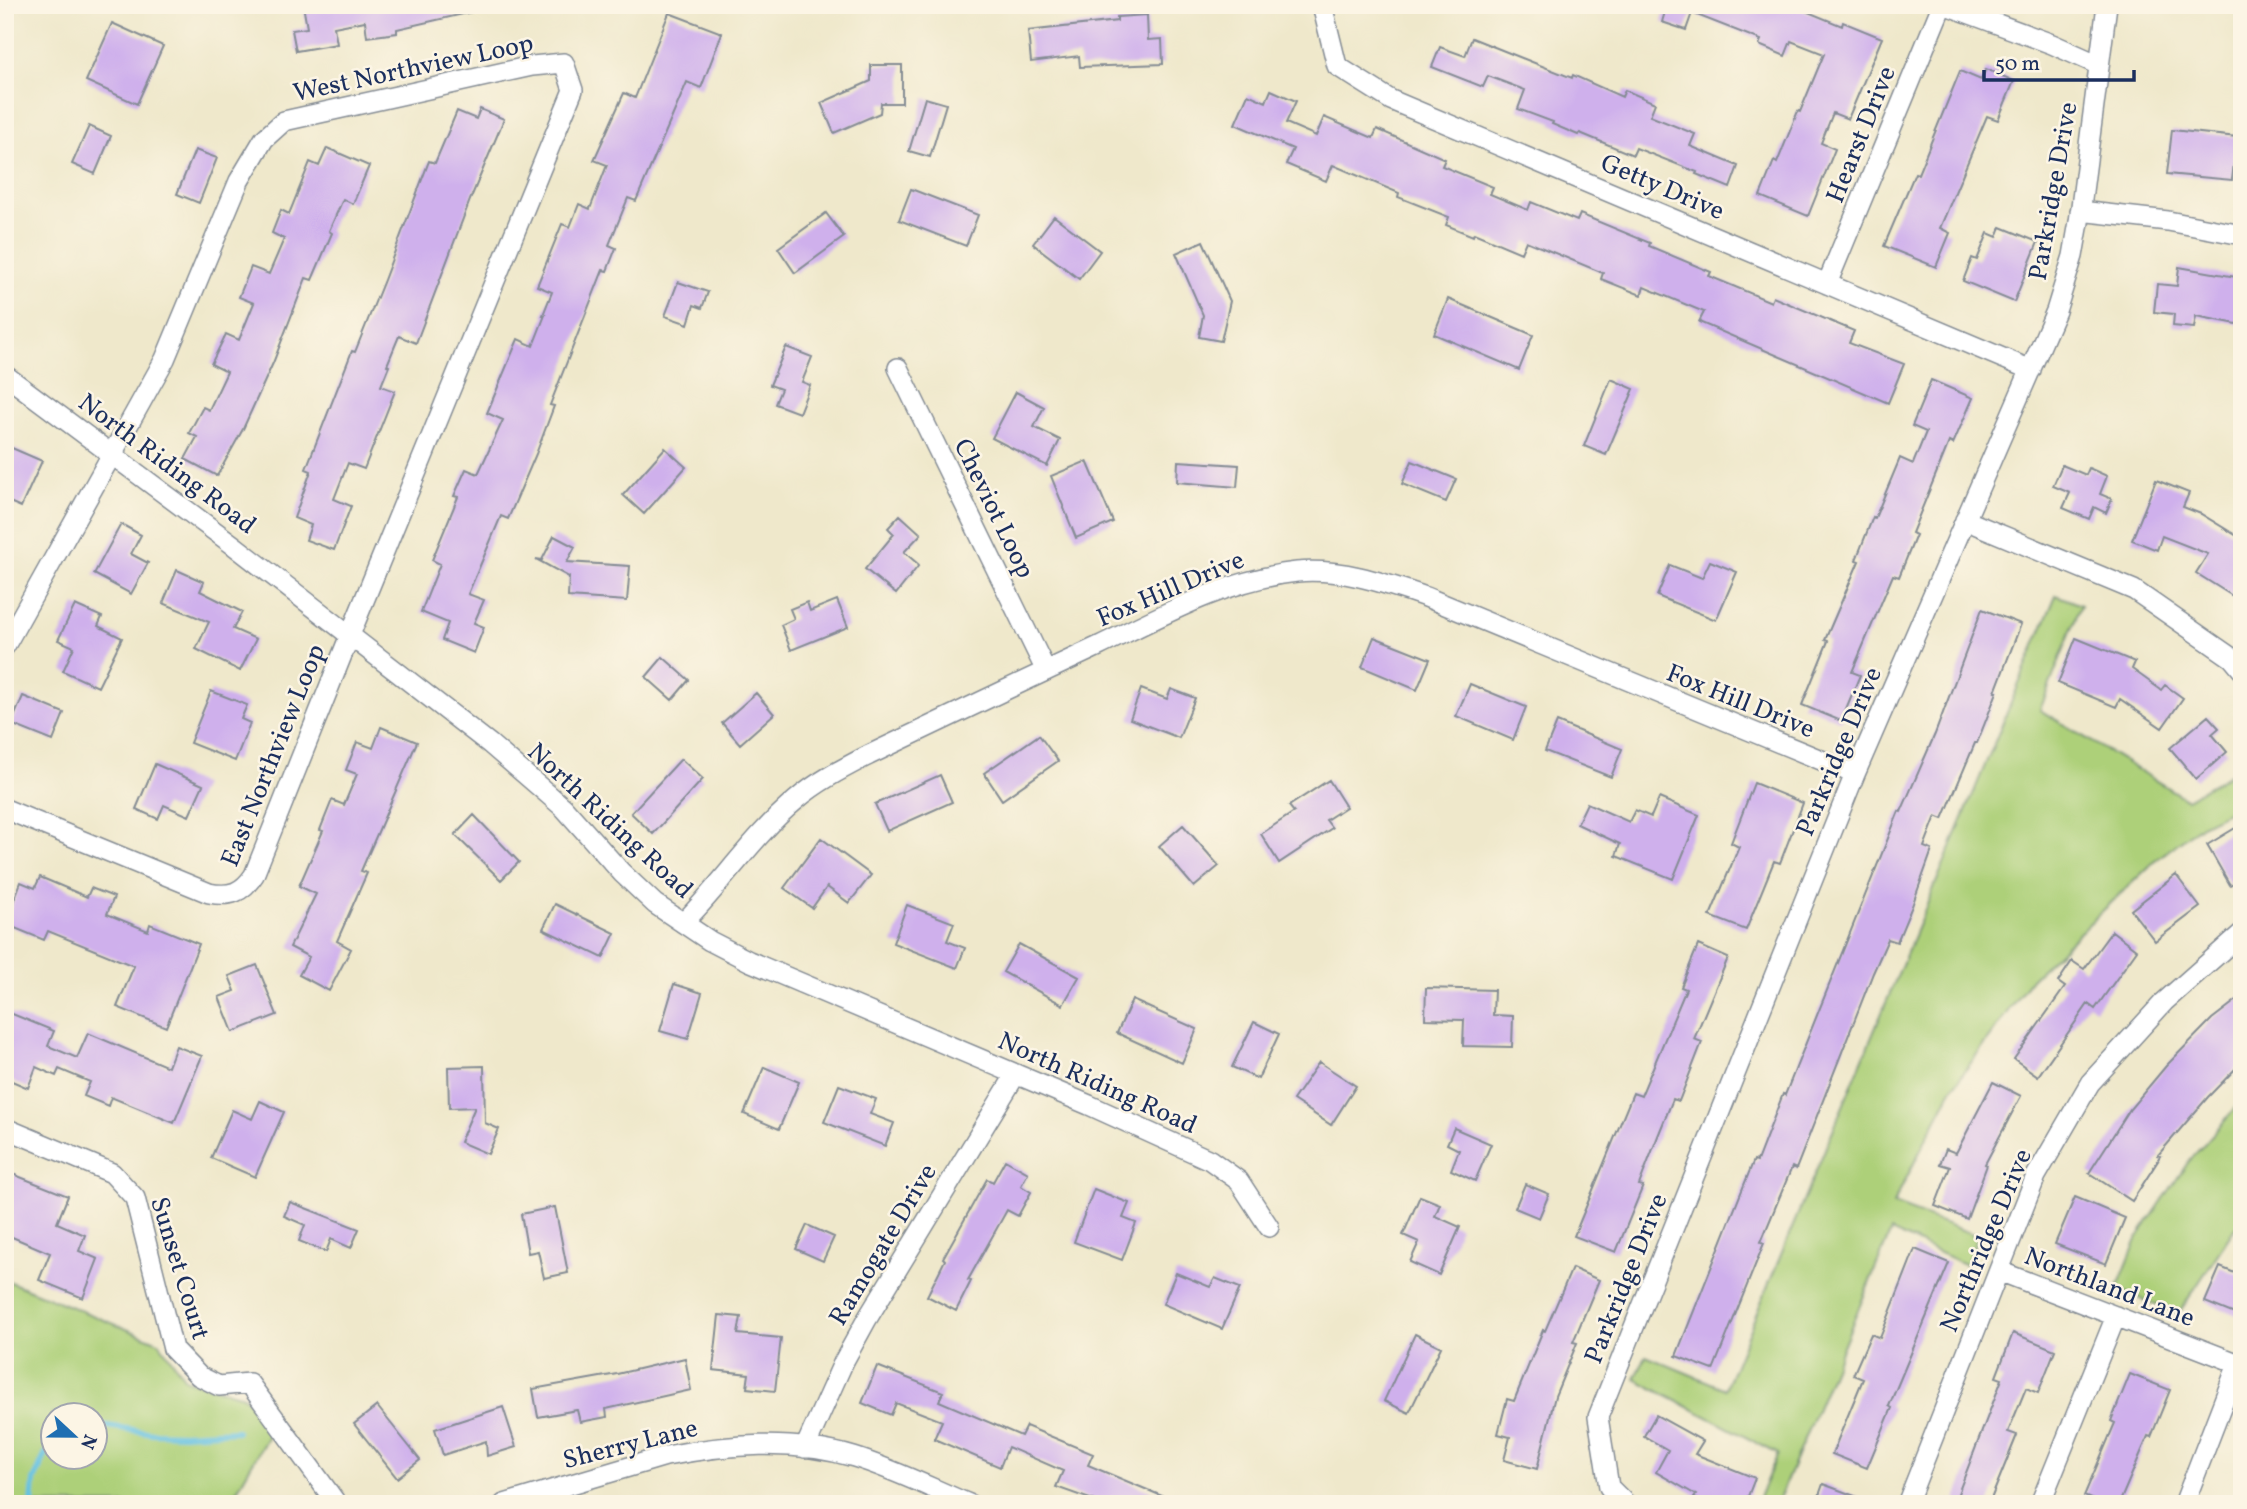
<svg xmlns="http://www.w3.org/2000/svg" width="2247" height="1509" font-family="Vollkorn,serif">
	<style>
		.green { fill: #add079; stroke: #64806c; stroke-width: 2; fill-rule: evenodd }
		.lines { fill: none; stroke-linecap: round; stroke-linejoin: round }
		.stream { stroke: #64c1e2; stroke-width: 6 }
		.building { fill: #cfb0ec }
		.minor-casing { stroke: #858c94; stroke-width: 22 }
		.minor { stroke: #fff; stroke-width: 19 }
		.labels { text-anchor: middle; stroke-width: 5; stroke-linejoin: round; paint-order: stroke }
		.street-label { font-size: 26px; fill: #1b2f5e; stroke: #fcf5e5 }
	</style>
	<rect width="100%" height="100%" fill="#fcf5e5"/>
	<filter id="ink" filterUnits="userSpaceOnUse"><feTurbulence type="fractalNoise" baseFrequency=".0143" numOctaves="2"/><feDisplacementMap in="SourceGraphic" scale="14" xChannelSelector="R" yChannelSelector="G"/><feConvolveMatrix kernelMatrix="1 2 1 2 8 2 1 2 1" color-interpolation-filters="sRGB"/></filter>
	<filter id="wash" filterUnits="userSpaceOnUse"><feTurbulence type="fractalNoise" baseFrequency=".00686" numOctaves="4" result="noise"/><feDisplacementMap in="SourceGraphic" scale="28" xChannelSelector="R" yChannelSelector="G"/><feGaussianBlur stdDeviation="1.57" result="paint"/><feColorMatrix in="noise" values="0 0 0 0 0 0 0 0 0 0 0 0 0 0 0 0 0 1.4 0 .05"/><feComposite in="paint" operator="in"/></filter>
	<g filter="url(#wash)">
		<rect width="100%" height="100%" fill="#efe8cb"/>
		<path class="green" d="M2056 595 2081 605 2040 710 2186 799 2242 767V805L2201 825 2156 860 2031 979 1952 1089 1893 1204 1978 1236 1966 1265 1891 1231 1777 1504H1756L1778 1454 1635 1379 1646 1356 1725 1389Z
			M2242 1101V1231L2235 1228 2178 1314 2117 1289 2138 1237 2189 1161Z
			M5 1280 159 1342 186 1380 243 1396 273 1427 229 1504H5ZM52 1414H94V1456H52Z"/>
		<g class="lines">
			<path class="stream" d="M94 1424 153 1433 183 1434 237 1431
				M32 1504 34 1481 52 1439"/>
		</g>
		<g id="blocks">
			<path class="building" d="M303 5H471L472 12 397 29V33L367 37 365 21 334 27 337 44 296 51 292 30 307 28Z
				M1667 5H1805L1803 10 1842 26 1843 22 1882 38 1848 119 1833 113 1821 143 1835 149 1808 216 1760 196 1774 161 1777 163 1798 111 1800 112 1824 54 1791 41 1785 56 1759 45 1761 40 1692 13 1686 30 1662 22Z
				M669 13 722 33 701 88 687 82 636 201 628 198 609 245 616 248 607 271 603 270 550 405 554 406 536 454 508 519 501 516 468 594 484 600 474 623 484 627 474 653 442 640 448 623 421 612 440 564 432 560 458 497 454 496 466 469 478 474 503 420 487 413 518 339 533 346 545 315H543L552 292 537 286 562 224 570 227 579 204 590 209 607 165 594 160 624 93 635 98Z
				M1147 15 1148 40 1162 39 1163 64 1080 67 1079 56 1031 62 1028 31 1117 21V17Z
				M112 23 163 46 137 104 86 81Z
				M1472 38 1572 78 1573 75 1622 97 1625 90 1655 103 1650 116 1695 134 1690 146 1738 166 1730 188 1696 174 1697 172 1636 148 1633 155 1580 133 1578 135 1552 124 1553 122 1518 109 1525 90 1488 76 1483 87 1432 67 1440 47 1465 56Z
				M871 65H902V103H881L880 113 834 133 821 103 871 81Z
				M1986 69 2014 81 1998 120 1987 116 1940 228 1950 233 1936 267 1884 246 1915 173 1918 174 1960 71 1981 80Z
				M1271 90 1296 101 1286 123 1316 136 1324 117 1373 138 1377 129 1445 159 1442 166 1493 187 1490 194 1528 210 1531 202 1577 221 1580 214 1650 243 1649 246 1711 272 1709 276 1771 302 1773 297 1854 331 1849 343 1904 364 1888 403 1699 322 1704 312 1644 287 1641 295 1601 279 1603 273 1526 241 1521 253 1474 233 1473 236 1446 225 1449 217 1398 197 1399 193 1333 165 1326 181 1286 164 1293 149 1235 124 1248 94 1266 102Z
				M925 98 946 104 930 157 909 151Z
				M480 109 504 119 470 200 416 343 399 336 387 365 389 366 381 386 395 391 364 469 348 463 334 499 351 506 334 550 306 540 311 525 294 518 311 471 306 469 352 351 355 352 384 280 429 161 435 163 457 111 476 119Z
				M89 126 111 136 95 174 72 164Z
				M2172 130 2237 137 2232 180 2167 174Z
				M327 148 369 166 353 204 343 199 329 231 332 233 312 280 306 278 273 363 243 429 217 476 185 459 197 437 189 433 203 407 209 410 227 372 211 364 226 334 239 340 254 303 239 297 251 267 269 274 284 239 272 233 281 210 289 214 310 162 319 166Z
				M195 150 217 158 199 203 177 194Z
				M911 189 978 215 966 246 899 220Z
				M826 213 844 237 795 273 778 248Z
				M1054 216 1100 251 1079 279 1033 244Z
				M2001 227 2038 242 2014 302 1963 281 1972 258 1977 260 1988 233 1997 237Z
				M1203 241 1230 301 1221 341 1199 337 1203 315 1176 253Z
				M2179 267 2242 278V325L2196 316 2194 328 2173 326 2174 314 2154 312 2157 284 2177 286Z
				M678 282 708 292 702 308 694 305 688 324 665 316Z
				M1448 299 1533 335 1519 370 1434 334Z
				M786 347 812 357 802 382 810 385 799 413 775 404 781 389 770 385Z
				M1611 379 1634 389 1606 455 1584 446Z
				M1931 380 1973 398 1953 444 1949 442 1912 533 1916 535 1899 577 1893 575 1852 672 1860 675 1841 721 1802 705 1828 641 1825 640 1859 561 1856 560 1873 517 1875 518 1900 458 1913 464 1926 432 1912 426Z
				M1016 392 1044 407 1034 427 1060 440 1047 466 992 438Z
				M5 445 42 461 21 507 5 500Z
				M665 448 686 467 644 514 623 495Z
				M1087 461 1113 522 1076 538 1051 476Z
				M1178 461 1239 465 1237 487 1177 482Z
				M1412 461 1456 479 1446 502 1402 484Z
				M2062 465 2086 475 2089 468 2107 476 2100 494 2112 499 2106 513 2094 507 2089 519 2063 508 2070 493 2053 486Z
				M2156 480 2189 493 2183 507 2201 514 2242 539V602L2196 573 2208 554 2162 536 2157 550 2132 540Z
				M900 515 921 534 904 552 919 565 896 594 865 569 894 534 888 528Z
				M121 524 141 535 131 554 148 563 131 594 94 574Z
				M554 536 575 547 567 562 630 566 627 601 568 597 569 577 536 559 542 560Z
				M1710 561 1737 572 1716 620 1657 596 1670 565 1702 578Z
				M177 570 204 582 200 591 242 612 233 629 256 639 240 671 196 649 209 622 163 603Z
				M837 600 848 627 791 650 781 625 794 619 790 609 807 602 810 611Z
				M75 605 102 617 98 626 122 638 98 687 63 671 74 647 58 640Z
				M1982 609 2021 624 1995 692H1997L1977 743H1975L1943 819 1936 816 1924 847 1932 850 1912 906 1897 942 1888 939 1873 973 1796 1169 1792 1167 1761 1242 1764 1243 1713 1370 1676 1356 1754 1160 1757 1161 1783 1094 1785 1095 1899 811 1901 812 1935 734Z
				M1374 637 1430 659 1417 690 1362 667Z
				M2076 638 2135 662 2132 669 2161 690 2165 685 2183 698 2162 728 2120 699 2116 707 2058 683Z
				M663 657 689 680 672 700 646 677Z
				M1470 684 1526 707 1513 740 1456 716Z
				M1141 689 1167 699 1171 689 1195 698 1179 738 1130 719Z
				M211 691 247 705 241 719 250 723 235 761 190 743Z
				M756 693 774 714 740 744 722 723Z
				M23 696 64 713 53 741 11 724Z
				M2208 716 2219 728 2212 734 2227 752 2196 779 2170 748Z
				M1557 722 1622 749 1611 777 1545 751Z
				M381 727 417 742 361 871 367 873 337 941 351 949 329 991 299 975 309 957 290 947 316 894 299 886 323 831 320 830 332 800 344 805 357 774 346 770 357 742 373 748Z
				M1039 735 1058 761 1002 800 984 773Z
				M681 759 703 779 653 834 631 813Z
				M155 764 203 785 189 816 164 805 158 819 136 809Z
				M940 775 952 802 887 831 875 804Z
				M1329 780 1346 807 1326 820 1332 828 1279 863 1261 834 1294 812 1289 806Z
				M1754 783 1803 803 1780 863 1774 861 1746 930 1710 916 1739 847 1731 843Z
				M1659 798 1699 815 1673 879 1616 856 1620 844 1577 824 1587 803 1629 822 1635 810 1651 817Z
				M474 815 519 862 501 880 455 835Z
				M2242 824V878L2230 885 2207 845Z
				M1183 825 1219 866 1194 887 1159 846Z
				M821 838 871 875 849 903 827 887 812 908 784 888Z
				M2176 875 2200 907 2155 941 2131 910Z
				M40 877 87 897 91 888 114 897 107 914 148 931 150 924 199 944 166 1027 117 1007 134 966 48 931 44 940 5 924 21 882 35 888Z
				M555 904 615 933 603 958 543 929Z
				M907 905 954 923 947 941 965 948 957 968 893 943Z
				M2112 931 2137 950 2095 1009 2088 1004 2038 1076 2014 1059 2065 987 2058 982 2072 961 2084 969Z
				M1019 944 1079 977 1063 1005 1003 972Z
				M1698 945 1728 958 1694 1039 1702 1042 1679 1101 1673 1099 1658 1136 1639 1185 1643 1186 1616 1252 1574 1236 1633 1093 1641 1096 1686 989 1681 987Z
				M257 965 277 1015 233 1032 219 997 235 991 229 976Z
				M674 984 702 993 688 1039 660 1031Z
				M1426 988 1494 990 1493 1015 1513 1016 1512 1047 1463 1046 1464 1020 1425 1019Z
				M2242 996V1062L2208 1097 2158 1155 2161 1156 2132 1201 2089 1173 2130 1109 2166 1066 2212 1019Z
				M1132 1000 1197 1029 1182 1063 1117 1033Z
				M5 1011 54 1031 48 1046 77 1058 88 1033 168 1067 176 1046 202 1056 174 1123 111 1097 108 1106 84 1096 90 1082 59 1069 56 1076 36 1067 28 1088 5 1078Z
				M1254 1022 1279 1034 1258 1079 1232 1067Z
				M1319 1062 1356 1086 1331 1125 1293 1100Z
				M484 1066 485 1123 499 1129 488 1154 460 1142 475 1107 449 1108 448 1067Z
				M764 1067 799 1082 779 1129 744 1114Z
				M1993 1082 2021 1096 1985 1164 1987 1165 1967 1219 1935 1206 1950 1167 1940 1164 1946 1149 1956 1153Z
				M839 1085 876 1099 870 1114 894 1123 885 1146 824 1122Z
				M260 1101 284 1112 255 1177 211 1158 232 1110 252 1119Z
				M1454 1128 1491 1144 1475 1181 1451 1170 1459 1150 1447 1144Z
				M1005 1160 1028 1173 1021 1186 1031 1192 1018 1216 1007 1210 968 1280 971 1281 956 1311 927 1296 945 1260 943 1258 987 1179 993 1182Z
				M5 1171 68 1196 57 1223 85 1235 79 1251 98 1259 83 1298 39 1280 50 1253 5 1234Z
				M1525 1184 1549 1194 1539 1218 1515 1208Z
				M1094 1189 1129 1203 1123 1218 1136 1223 1122 1260 1074 1242Z
				M1420 1196 1440 1204 1435 1216 1460 1227 1439 1275 1410 1262 1419 1242 1403 1235Z
				M2075 1197 2125 1218 2106 1264 2055 1244Z
				M290 1202 359 1229 351 1248 331 1239 326 1252 299 1241 305 1225 284 1216Z
				M555 1207 568 1273 544 1278 538 1251 528 1253 521 1214Z
				M807 1225 834 1237 823 1261 796 1249Z
				M1915 1249 1949 1263 1889 1406 1892 1408 1867 1468 1832 1454 1863 1379 1853 1375 1871 1334 1880 1338Z
				M2220 1267 2242 1276V1317L2205 1302Z
				M1572 1268 1599 1280 1573 1342 1577 1343 1555 1396 1537 1469 1504 1460 1510 1437 1498 1434 1507 1399 1514 1401 1543 1330 1545 1331Z
				M1176 1273 1210 1287 1215 1278 1240 1288 1222 1329 1163 1304Z
				M719 1315 741 1317 738 1334 781 1338 775 1391 747 1388 749 1374 713 1370Z
				M2013 1333 2055 1350 2038 1393 2026 1388 2008 1432 2017 1435 1989 1504H1954L2002 1379 1996 1377Z
				M1415 1334 1441 1347 1409 1413 1384 1401Z
				M685 1358 691 1390 606 1409 607 1417 580 1422 577 1410 538 1417 533 1389 617 1374Z
				M877 1366 943 1392 939 1401 1021 1436 1026 1426 1093 1454 1088 1465 1181 1504H1104L1056 1487 1063 1471 1008 1447 1000 1467 934 1439 942 1421 896 1403 891 1415 862 1403Z
				M2130 1374 2170 1390 2151 1437 2148 1436 2119 1504H2102L2084 1496 2115 1423 2111 1421Z
				M377 1406 420 1460 397 1478 354 1424Z
				M503 1407 516 1447 487 1456 486 1441 443 1455 435 1429Z
				M1656 1415 1703 1441 1695 1454 1755 1478 1745 1504H1708L1694 1498 1696 1495 1656 1472 1668 1450 1644 1436Z
				M1823 1484 1871 1502 1870 1504H1816Z"/>
		</g>
	</g>
	<g filter="url(#ink)">
		<use href="#blocks" fill-opacity="0" stroke="#858c94" stroke-width="2"/>
		<g class="lines">
			<g class="minor-casing">
				<path id="minor" d="M1322 5 1337 66 1391 100 2031 370
					M1946 5 2052 44 2099 65
					M2080 211 2168 221 2242 235
					M1827 284 1942 5
					M898 368 1046 671
					M5 375 232 544 490 744 564 808 622 873 655 904 710 941 749 961 1089 1105 1210 1160 1239 1181 1269 1227
					M1965 520 2134 590 2232 658 2242 670
					M5 646 165 359 239 181 264 139 284 121 532 66 564 63 573 90 350 635 254 875C242 893 230 897 209 893L5 809
					M683 923C722 884 753 836 796 800 818 781 844 768 869 755 946 718 1022 682 1099 646 1161 616 1227 579 1297 572 1342 568 1384 583 1426 597L1855 774
					M5 1128 112 1173 135 1198 173 1349 199 1376 219 1386 249 1383 337 1504
					M1999 1271 2242 1365
					M805 1448 844 1361 867 1319 1016 1074
					M504 1504 666 1456C728 1444 793 1439 854 1457 893 1469 931 1488 969 1504
					M1626 1504 1609 1487 1598 1417 1855 774 2056 311 2073 256 2079 222 2107 5
					M1907 1504 2036 1176 2090 1083 2164 1002 2242 933
					M2040 1504 2116 1316
					M2184 1504 2238 1364"/>
			</g>
			<use href="#minor" class="minor"/>
		</g>
	</g>
	<g class="labels">
		<g class="street-label">
			<text transform="translate(413 67) rotate(-12)" y="9">West Northview Loop</text>
			<text transform="translate(1860 134) rotate(-68)" y="9">Hearst Drive</text>
			<text transform="translate(1663 186) rotate(23)" y="9">Getty Drive</text>
			<text transform="translate(2052 191) rotate(-80)" y="9">Parkridge Drive</text>
			<text transform="translate(168 463) rotate(37)" y="9">North Riding Road</text>
			<text transform="translate(995 508) rotate(64)" y="9">Cheviot Loop</text>
			<text transform="translate(1170 588) rotate(-23)" y="9">Fox Hill Drive</text>
			<text transform="translate(1741 700) rotate(22)" y="9">Fox Hill Drive</text>
			<text transform="translate(1838 751) rotate(-67)" y="9">Parkridge Drive</text>
			<text transform="translate(272 755) rotate(-68)" y="9">East Northview Loop</text>
			<text transform="translate(611 820) rotate(43)" y="9">North Riding Road</text>
			<text transform="translate(1098 1082) rotate(24)" y="9">North Riding Road</text>
			<text transform="translate(1985 1240) rotate(-67)" y="9">Northridge Drive</text>
			<text transform="translate(882 1244) rotate(-59)" y="9">Ramogate Drive</text>
			<text transform="translate(181 1268) rotate(73)" y="9">Sunset Court</text>
			<text transform="translate(1625 1278) rotate(-68)" y="9">Parkridge Drive</text>
			<text transform="translate(2110 1286) rotate(21)" y="9">Northland Lane</text>
			<text transform="translate(630 1443) rotate(-14)" y="9">Sherry Lane</text>
		</g>
	</g>
	<rect width="2247" height="1509" fill="none" stroke="#fcf5e5" stroke-width="28"/>
	<g transform="translate(74 1436) rotate(112)"><circle r="33" fill="#fcf5e5" stroke="#a2a6af" stroke-width="2"/>
	<path d="M0-5L12 26L0 18L-12 26Z" fill="#1f6fb2"/>
	<text y="-10" font-size="19" font-weight="bold" text-anchor="middle" fill="#1b2f5e">N</text>
	</g>
	<path d="M1984 70v10h150v-10" fill="none" stroke="#1b2f5e" stroke-width="3.5"/>
	<text x="1995" y="70" font-size="21" fill="#1b2f5e" stroke="#fcf5e5" stroke-width="5" paint-order="stroke">50 m</text>
</svg>
